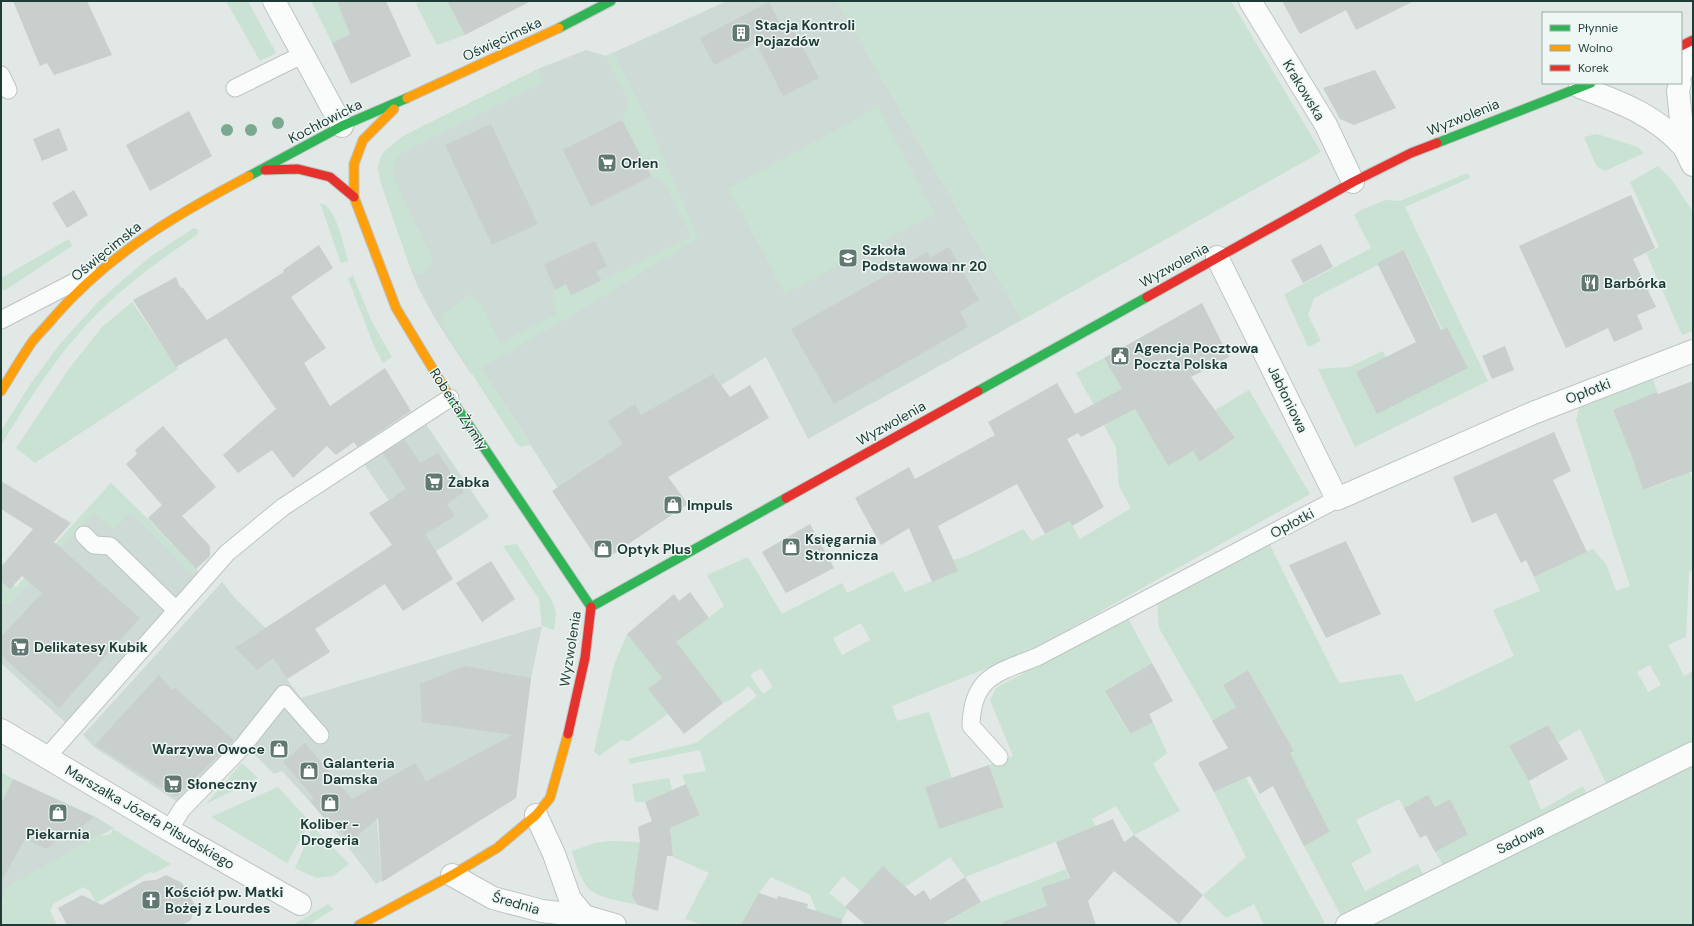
<svg xmlns="http://www.w3.org/2000/svg" width="1694" height="926" font-family="'DM Sans',sans-serif">
	<style>
		.built { fill: #cedad5 }
		.green { fill: #c9e2d3; fill-rule: evenodd }
		.building { fill: #c8cfcc }
		.lines { fill: none; stroke-linecap: round; stroke-linejoin: round }
		.lane-casing { stroke: #bec5c2; stroke-width: 19 }
		.street-casing { stroke: #bec5c2; stroke-width: 24 }
		.fast-casing { stroke: #bdc5c3; stroke-width: 11 }
		.slow-casing { stroke: #bdc5c3; stroke-width: 11 }
		.jam-casing { stroke: #bdc5c3; stroke-width: 11 }
		.lane { stroke: #fafcfb; stroke-width: 17 }
		.street { stroke: #fafcfb; stroke-width: 22 }
		.fast { stroke: #30b455; stroke-width: 9 }
		.slow { stroke: #ff9f0a; stroke-width: 9 }
		.jam { stroke: #e5322d; stroke-width: 9 }
		.tree { fill: #7aa991 }
		.labels { text-anchor: middle; stroke-width: 3; stroke-linejoin: round; paint-order: stroke }
		.poi-label { font-size: 14px; font-weight: bold; fill: #1e3b36; stroke: #eef7f4; text-anchor: start }
		.street-label { font-size: 14px; fill: #1e3b36; stroke: #eef7f4 }
	</style>
	<rect width="100%" height="100%" fill="#e1e8e5"/>
	<path class="built" d="M727 1H837L1022 320 808 439 766 357 558 488 482 369 471 374 434 317 418 287 410 267 381 183 378 168 380 159 384 152 402 137 538 69 586 50 606 56Z
		M426 424 489 517 427 557 364 464Z
		M111 483 200 573 68 725 1 663V605Z
		M222 582 235 598 286 648 273 658 287 679 301 698 542 626 531 678 516 798 490 765 462 762 426 781 376 812 382 880 376 884 332 826 282 771 274 774 246 746 179 803 94 747 83 735Z
		M13 779 94 816 114 828 6 888 3 901 1 899V804Z"/>
	<path class="green" d="M226 1H248L276 53 260 61Z
		M311 1H337L352 33 332 43Z
		M422 1H447L465 35 437 45 416 4Z
		M837 1H1231L1321 152 1022 320Z
		M614 52 645 115 698 238 588 306 482 368 530 445 521 447 517 444 446 333 442 324 444 314 469 295 475 297 482 306 500 343 558 313 552 300 555 290 566 284 572 295 691 236 663 181 651 176 622 120 630 105 606 56Z
		M538 69 544 82 407 150 398 156 395 163 393 170V177L432 257C433 268 426 276 415 273L410 267 381 183 378 168 380 159 384 152 402 137 419 128Z
		M878 107 935 214 785 294 728 188Z
		M1597 134 1638 147 1644 153 1605 171 1599 168 1596 165 1584 137Z
		M1658 166 1671 179 1693 212V331L1682 335 1646 253 1659 247 1630 182Z
		M1468 173 1470 178 1405 207 1488 381 1355 447 1318 369 1349 367 1383 351 1386 358 1467 367 1447 327 1442 329 1405 251 1314 298 1308 315 1321 341 1308 347 1284 294 1371 248 1354 215 1361 210 1386 200 1400 201Z
		M320 203C336 205 344 247 348 261L341 263Z
		M194 228 198 230V234C165 257 131 280 102 309 61 348 31 397 1 445V431L31 383 60 344 97 303 125 278 154 254Z
		M69 239 72 246 4 291 1 287V278Z
		M353 276 372 322 392 357 383 363 373 344 348 278Z
		M132 302 178 369 35 463 16 448 68 370 102 327Z
		M1104 358 1122 389 1094 405 1076 373Z
		M1653 379 1657 392 1613 411 1632 457 1643 490 1672 480 1667 461 1684 458 1693 482V570L1689 572 1686 637 1668 645 1684 676 1693 671V744L1607 785 1580 729 1558 742 1548 725 1510 747 1529 781 1541 810 1583 786 1587 795 1443 865 1435 852 1468 833 1450 799 1435 807 1428 796 1404 808 1399 799 1356 820 1372 852 1351 863 1365 891 1418 864 1423 875 1341 916 1304 846 1330 832 1304 780 1301 782 1269 765 1294 751 1248 670 1223 685 1236 707 1213 722 1159 628 1157 601 1269 543 1339 683 1402 674 1416 702 1514 656 1493 610 1540 591 1534 577 1593 549 1606 564 1616 591 1630 586 1576 420 1580 405ZM1650 665 1661 685 1648 692 1637 672Z
		M1249 390 1310 494 1030 651 892 706 897 721 929 712 952 778 925 787 939 829 1004 807 989 765 1013 756 990 700 996 688 1127 617 1152 663 1105 691 1129 734 1153 722 1167 753 1153 764 1180 811 1134 835 1116 806 1092 819 1105 845 1071 836 965 877 950 857 905 887 883 866 861 892 843 876 829 893 848 909 841 922 843 925H813L817 912 810 895 771 877 759 893 745 925H703L685 919 709 873 673 857 670 828 700 815 682 775 706 771 700 750 630 764 628 759 696 743 757 696 749 686 732 699 723 703 688 658 648 689 668 714 629 741 621 740 599 756 594 751 614 665 627 634 651 664 694 621 705 612 708 618 724 606 707 575 748 557 782 614 842 583 847 593 893 571 905 592 958 571 953 560 969 555 1023 529 1032 541 1070 521 1080 539 1131 508 1119 486 1116 448 1104 425 1135 409 1168 466 1180 459 1169 441 1181 435 1201 462 1235 438 1215 410ZM861 623 870 640 842 655 833 638ZM761 668 773 687 763 694 750 675Z
		M111 483 147 518 197 571 192 575 130 512 114 530 93 513 8 606 1 600V573L16 587Z
		M517 544 552 601 556 612 554 630 542 626 539 599 503 546Z
		M242 763 258 778 206 804Z
		M1693 766V925H1371Z
		M1 772 13 779 1 804Z
		M669 778 672 790 645 802H635L632 784Z
		M1246 778 1325 923 1321 925H1264L1254 904 1226 918 1203 895 1246 857 1214 792Z
		M278 787 310 822 287 863 211 817Z
		M313 827 349 864 333 876 316 878 295 868Z
		M113 829 171 864 155 873 150 872 96 903 90 891 83 887 53 904 50 911 57 925H1V908L6 888 100 834 102 836 111 834Z
		M609 841 640 842 638 905C624 901 606 900 593 892 582 886 575 863 572 851L595 843Z
		M1066 869 1069 878 1041 887 1047 906 1032 911 1037 925H942L981 902Z
		M328 904 334 909 308 925H293Z"/>
	<path class="building" d="M13 1H87L112 55 54 75 47 63 40 66Z
		M337 1H386L411 56 351 84 332 43 350 34Z
		M447 1H531L465 35Z
		M1282 1H1414L1356 30 1346 10 1300 34Z
		M769 2 784 31 792 27 819 78 783 96 756 43 714 65 700 38Z
		M1375 70 1396 108 1354 125 1340 119 1323 88Z
		M189 111 212 156 150 191 126 145Z
		M622 120 651 176 591 207 563 150Z
		M491 124 538 224 492 245 445 145Z
		M59 128 68 150 42 161 33 139Z
		M74 190 88 215 67 228 52 203Z
		M1631 195 1655 248 1633 259 1656 307 1637 315 1643 329 1614 342 1608 328 1566 348 1519 246Z
		M595 241 607 266 596 271 601 281 571 295 566 284 555 290 544 264Z
		M1321 244 1333 267 1303 283 1291 260Z
		M319 245 333 268 291 297 326 348 304 363 330 406 385 368 411 411 357 447 354 442 336 455 327 446 293 478 272 450 238 473 223 455 276 409 226 338 176 367 133 300 176 277 180 287 183 288 207 320 284 272 283 270Z
		M949 247 979 300 960 312 968 327 834 404 791 329 927 252 930 258Z
		M1404 250 1441 330 1447 327 1468 368 1377 414 1356 372 1416 342 1377 263Z
		M1202 303 1229 357 1191 377 1235 438 1200 462 1193 451 1168 466 1135 409 1081 437 1078 433 1067 439 1104 507 1072 526 1070 521 1045 534 1017 484 938 526 958 571 932 582 909 528 881 545 855 498 909 467 915 479 995 435 988 422 1057 383 1075 414 1122 389 1104 358Z
		M1505 346 1514 370 1492 379 1482 356Z
		M713 374 730 397 750 385 769 418 668 477 688 504 606 559 596 557 552 491 623 444 608 421 635 404 641 415Z
		M1693 381V471L1643 490 1632 457 1613 410 1657 392 1658 394Z
		M163 426 216 487 182 516 210 546V556L196 569 148 518 162 505 126 464 137 454 135 450Z
		M1554 432 1571 471 1553 480 1587 552 1534 577 1526 560 1521 563 1496 513 1472 523 1453 477Z
		M405 440 420 463 438 453 464 492 447 504 455 516 425 534 453 579 403 611 385 584 315 629 330 652 287 679 273 658 257 670 235 648 392 545 369 513 406 489 383 453Z
		M1 481 71 523 54 542 140 618 59 708 1 655V637L42 593 22 576 10 589 1 581V567L33 529 1 509Z
		M810 524 834 568 786 593 762 552Z
		M1346 541 1381 614 1326 638 1289 565Z
		M491 561 515 599 482 622 456 583Z
		M690 592 709 618 676 642 723 703 684 734 648 689 662 678 627 634 674 594 679 601Z
		M1152 663 1173 701 1149 714 1153 722 1130 734 1105 691Z
		M465 666 531 678 516 798 382 882 378 818 350 842 332 820 328 823 310 801 314 798 283 762 305 743 352 799 415 763 426 781 513 735 422 722 420 684Z
		M1248 670 1294 751 1290 753 1330 832 1304 846 1273 786 1260 794 1250 776 1214 792 1198 763 1228 748 1212 721 1236 707 1223 685Z
		M159 675 172 690 175 688 234 740 176 797 95 745Z
		M1548 725 1568 759 1529 781 1509 746Z
		M989 765 1004 807 939 829 925 787Z
		M13 779 94 817 68 838 63 834 47 849 25 839 1 882V804Z
		M686 784 700 815 670 828 673 856H667L658 911 638 905 632 896 640 842 638 827 652 821 645 802Z
		M1428 795 1435 807 1450 799 1468 834 1435 852 1426 835 1420 838 1404 808Z
		M1113 819 1124 842 1134 835 1203 895 1179 924 1114 871 1088 901 1096 925H1003V922L1047 906 1041 887 1070 878 1056 842Z
		M883 866 915 896 924 890 930 900 965 877 981 902 944 923 945 925H866L845 907Z
		M166 875 182 883 195 905 191 920 182 925H67L58 908 82 895 102 905 144 881 156 880Z
		M759 893 777 899 778 896 808 904 807 908 842 919 841 925H741Z"/>
	<g class="lines">
		<g class="lane-casing">
			<path id="lane" d="M1 75 8 90
				M235 88 304 54
				M1 320 90 274
				M84 535 94 545 110 546 176 610
				M47 757 227 553 283 507 450 398
				M999 757 971 726C972 677 996 673 1037 657L1337 499
				M169 830 182 809 242 747 284 694 320 735"/>
		</g>
		<g class="street-casing">
			<path id="street" d="M274 1 342 126
				M1250 1 1326 125 1353 182
				M1681 73 1693 48
				M1680 83 1678 91 1684 147
				M1580 87C1619 102 1654 114 1683 146 1687 151 1689 159 1693 165
				M1217 257 1337 499 1533 413 1693 351
				M1 730 169 830 300 904
				M452 875 493 898 542 911 584 916 570 899 554 854 536 815
				M584 916 615 925
				M1347 925 1693 753"/>
		</g>
		<g class="fast-casing">
			<path id="fast" d="M559 28 611 1
				M1437 143 1591 83
				M249 176 342 126 407 98
				M978 391 1147 297
				M448 394 591 607
				M591 607 786 498"/>
		</g>
		<g class="slow-casing">
			<path id="slow" d="M407 98 559 28
				M394 109 363 140 354 164V197L396 308 448 394
				M1 391C11 375 21 358 32 342 38 334 47 326 54 317 110 253 174 216 249 176
				M359 925 452 875 497 848 536 815 550 798 568 734"/>
		</g>
		<g class="jam-casing">
			<path id="jam" d="M1681 46 1693 40
				M265 170 298 169 330 177 354 197
				M1147 297 1353 182 1411 153 1437 143
				M786 498 978 391
				M568 734 585 658 591 607"/>
		</g>
		<use href="#lane" class="lane"/>
		<use href="#street" class="street"/>
		<use href="#fast" class="fast"/>
		<use href="#slow" class="slow"/>
		<use href="#jam" class="jam"/>
	</g>
	<g class="tree">
		<circle cx="278" cy="123" r="6"/>
		<circle cx="227" cy="130" r="6"/>
		<circle cx="251" cy="130" r="6"/>
	</g>
	<defs>
		<g id="building-square" transform="scale(1)"><rect x="-9" y="-9" width="18" height="18" rx="4" fill="#627873" stroke="#eef7f4"/><path d="M-4-6H4V6H1V3H-1V6H-4ZM-2.5-4.3h1.7v1.8h-1.7ZM.8-4.3h1.7v1.8H.8ZM-2.5-1h1.7V.8h-1.7ZM.8-1h1.7V.8H.8Z" fill="#fff"/></g>
		<g id="supermarket-square" transform="scale(1)"><rect x="-9" y="-9" width="18" height="18" rx="4" fill="#627873" stroke="#eef7f4"/><path d="M-6-5.5h2.5l.6 2H6L4.5 2H-2.5L-4.4-4H-6ZM-1.5 3.2a1.3 1.3 0 1 0 .1 0ZM3 3.2a1.3 1.3 0 1 0 .1 0Z" fill="#fff"/></g>
		<g id="school-square" transform="scale(1)"><rect x="-9" y="-9" width="18" height="18" rx="4" fill="#627873" stroke="#eef7f4"/><path d="M0-5L7-2L0 1L-7-2ZM-4 1L0 2.5L4 1V4Q0 6-4 4Z" fill="#fff"/></g>
		<g id="restaurant-square" transform="scale(1)"><rect x="-9" y="-9" width="18" height="18" rx="4" fill="#627873" stroke="#eef7f4"/><path d="M-5-6h1v4h1v-4h1v4h1v-4h1v5L-1.5 .5V6h-2V.5L-5-1ZM5-6V6H3V1.5H1.5Q1.5-4 5-6Z" fill="#fff"/></g>
		<g id="civic-square" transform="scale(1)"><rect x="-9" y="-9" width="18" height="18" rx="4" fill="#627873" stroke="#eef7f4"/><path d="M-.6-6.5H3V-4.5H.6V-3L4-1V1h2V6H-6V1h2V-1L-.6-3ZM-1.2 2.5V6h2.4V2.5Z" fill="#fff"/></g>
		<g id="shop-square" transform="scale(1)"><rect x="-9" y="-9" width="18" height="18" rx="4" fill="#627873" stroke="#eef7f4"/><path d="M-5-2.5h2.3a2.7 3.5 0 0 1 5.4 0H5L5.5 6h-11ZM-1.5-2.5h3a1.5 2.3 0 0 0-3 0Z" fill="#fff"/></g>
		<g id="church-square" transform="scale(1)"><rect x="-9" y="-9" width="18" height="18" rx="4" fill="#627873" stroke="#eef7f4"/><path d="M-1.2-6h2.4v3.5h3.3v2.4h-3.3V6h-2.4V-.1h-3.3v-2.4h3.3Z" fill="#fff"/></g>
	</defs>
	<g fill-rule="evenodd">
		<use href="#building-square" x="741" y="33"/>
		<use href="#supermarket-square" x="607" y="163"/>
		<use href="#school-square" x="848" y="258"/>
		<use href="#restaurant-square" x="1590" y="283"/>
		<use href="#civic-square" x="1120" y="356"/>
		<use href="#supermarket-square" x="434" y="482"/>
		<use href="#shop-square" x="673" y="505"/>
		<use href="#shop-square" x="791" y="547"/>
		<use href="#shop-square" x="603" y="549"/>
		<use href="#supermarket-square" x="20" y="647"/>
		<use href="#shop-square" x="279" y="749"/>
		<use href="#shop-square" x="309" y="771"/>
		<use href="#supermarket-square" x="173" y="784"/>
		<use href="#shop-square" x="330" y="803"/>
		<use href="#shop-square" x="58" y="813"/>
		<use href="#church-square" x="151" y="900"/>
	</g>
	<g class="labels">
		<g class="poi-label">
			<text x="755" y="30">Stacja Kontroli<tspan x="755" dy="16">Pojazdów</tspan></text>
			<text x="621" y="168">Orlen</text>
			<text x="862" y="255">Szkoła<tspan x="862" dy="16">Podstawowa nr 20</tspan></text>
			<text x="1604" y="288">Barbórka</text>
			<text x="1134" y="353">Agencja Pocztowa<tspan x="1134" dy="16">Poczta Polska</tspan></text>
			<text x="448" y="487">Żabka</text>
			<text x="687" y="510">Impuls</text>
			<text x="805" y="544">Księgarnia<tspan x="805" dy="16">Stronnicza</tspan></text>
			<text x="617" y="554">Optyk Plus</text>
			<text x="34" y="652">Delikatesy Kubik</text>
			<text x="265" y="754" text-anchor="end">Warzywa Owoce</text>
			<text x="323" y="768">Galanteria<tspan x="323" dy="16">Damska</tspan></text>
			<text x="187" y="789">Słoneczny</text>
			<text x="330" y="829" text-anchor="middle">Koliber -<tspan x="330" dy="16">Drogeria</tspan></text>
			<text x="58" y="839" text-anchor="middle">Piekarnia</text>
			<text x="165" y="897">Kościół pw. Matki<tspan x="165" dy="16">Bożej z Lourdes</tspan></text>
		</g>
		<g class="street-label">
			<text transform="translate(502 39) rotate(-25)" y="5">Oświęcimska</text>
			<text transform="translate(1304 90) rotate(59)" y="5">Krakowska</text>
			<text transform="translate(1463 117) rotate(-22)" y="5">Wyzwolenia</text>
			<text transform="translate(325 121) rotate(-27)" y="5">Kochłowicka</text>
			<text transform="translate(106 251) rotate(-39)" y="5">Oświęcimska</text>
			<text transform="translate(1174 265) rotate(-29)" y="5">Wyzwolenia</text>
			<text transform="translate(1588 391) rotate(-21)" y="5">Opłotki</text>
			<text transform="translate(1288 399) rotate(64)" y="5">Jabłoniowa</text>
			<text transform="translate(459 409) rotate(57)" y="5">Roberta Żymły</text>
			<text transform="translate(891 423) rotate(-29)" y="5">Wyzwolenia</text>
			<text transform="translate(1292 523) rotate(-28)" y="5">Opłotki</text>
			<text transform="translate(570 649) rotate(-81)" y="5">Wyzwolenia</text>
			<text transform="translate(150 817) rotate(30)" y="5">Marszałka Józefa Piłsudskiego</text>
			<text transform="translate(1520 839) rotate(-26)" y="5">Sadowa</text>
			<text transform="translate(516 903) rotate(16)" y="5">Średnia</text>
		</g>
	</g>
	<rect width="1694" height="926" fill="none" stroke="#1e3b36" stroke-width="4"/>
	<rect x="1542" y="12" width="140" height="72" fill="#eef7f4" stroke="#9baca8"/>
	<rect x="1550" y="25" width="20" height="6" fill="#30b455" stroke="#9baca8"/>
	<text x="1578" y="32" font-size="12" fill="#1e3b36">Płynnie</text>
	<rect x="1550" y="45" width="20" height="6" fill="#ff9f0a" stroke="#9baca8"/>
	<text x="1578" y="52" font-size="12" fill="#1e3b36">Wolno</text>
	<rect x="1550" y="65" width="20" height="6" fill="#e5322d" stroke="#9baca8"/>
	<text x="1578" y="72" font-size="12" fill="#1e3b36">Korek</text>
</svg>
